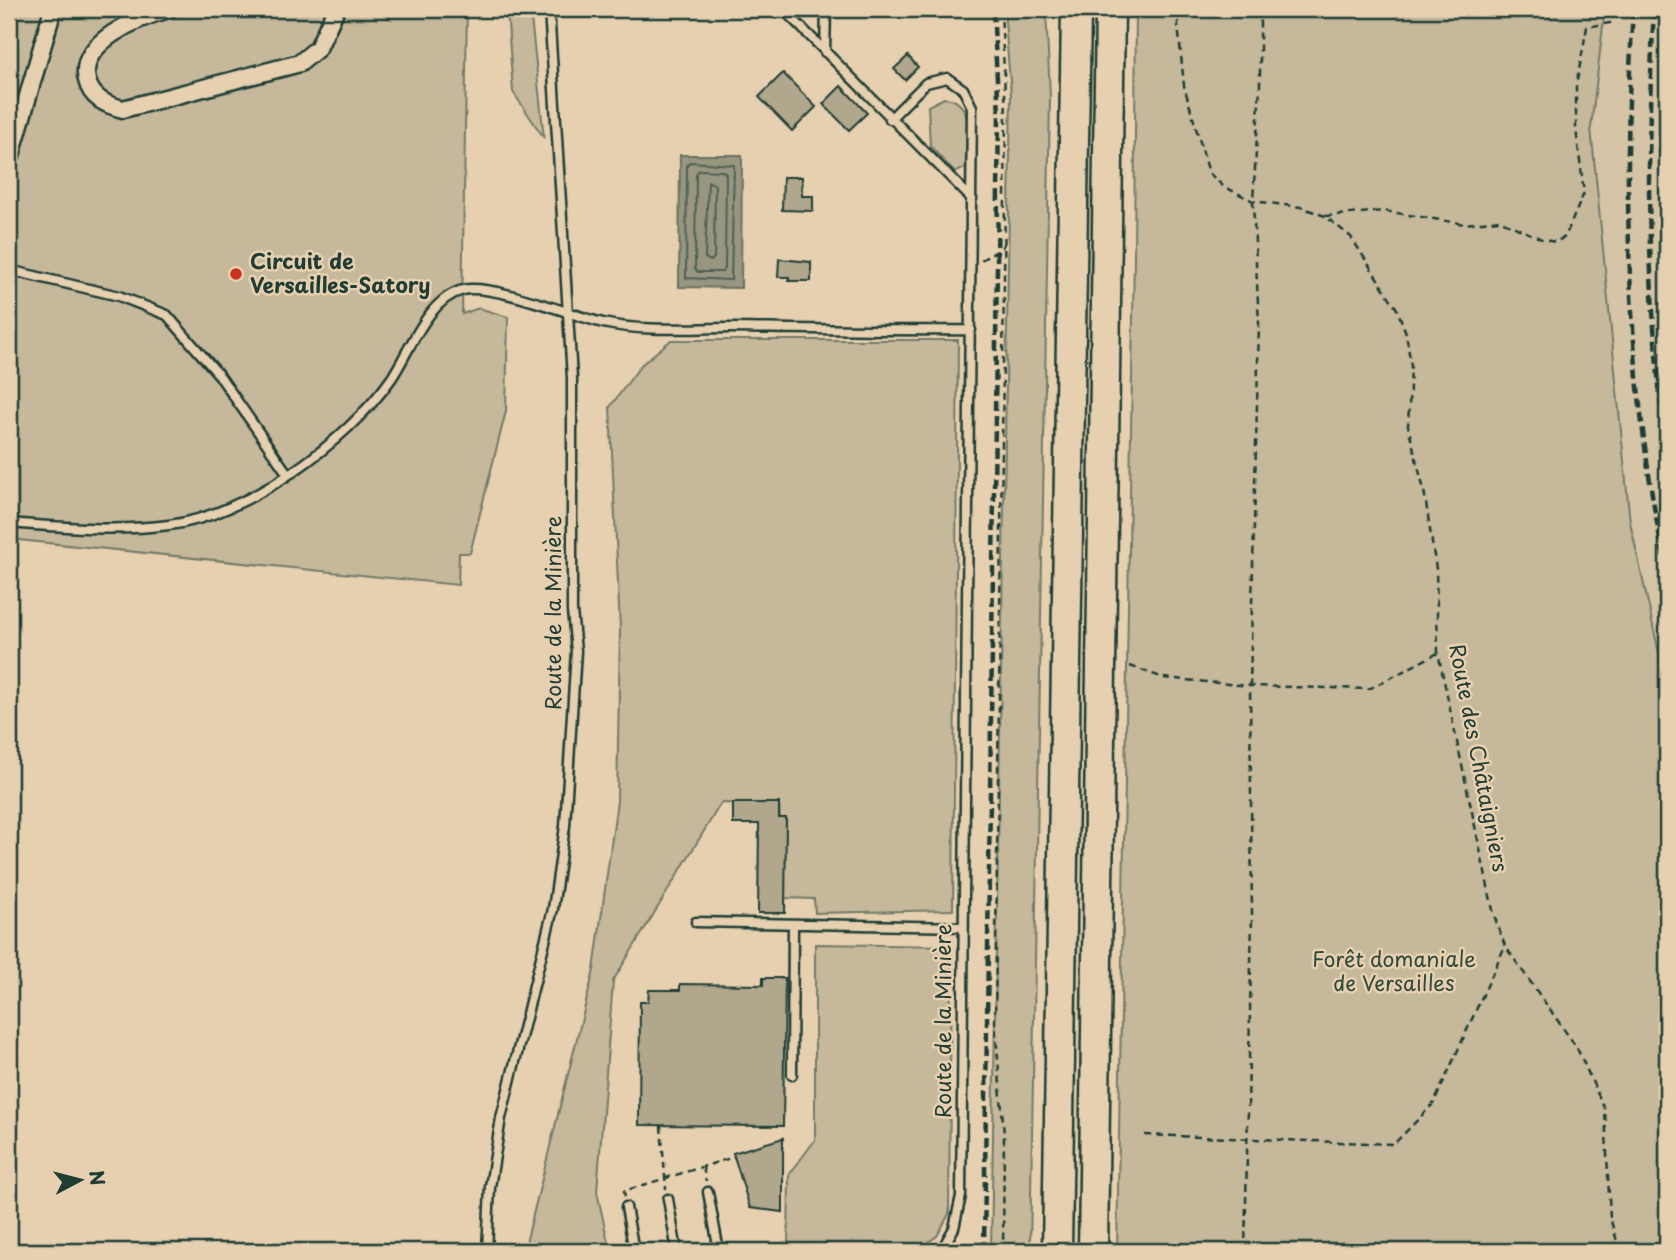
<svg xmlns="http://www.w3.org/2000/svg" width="1676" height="1260" font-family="'Playpen Sans',sans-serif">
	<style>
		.built { fill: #d6c4a6 }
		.green { fill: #c6b89b; stroke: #727a68; stroke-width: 2 }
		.water { fill: #98967f; stroke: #687261; stroke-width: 2 }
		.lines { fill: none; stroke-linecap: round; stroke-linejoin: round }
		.shore { stroke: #4f6152; stroke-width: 2 }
		.building { fill: #b0a78d; stroke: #1f3d34; stroke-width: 2 }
		.lane-casing { stroke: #1f3d34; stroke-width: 13 }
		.street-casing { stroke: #1f3d34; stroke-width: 21 }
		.highway-casing { stroke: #1f3d34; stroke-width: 33 }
		.path { stroke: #1f3d34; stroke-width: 2.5; stroke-dasharray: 7 5; stroke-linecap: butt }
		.lane { stroke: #e7d0b0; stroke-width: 8 }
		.street { stroke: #e7d0b0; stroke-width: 16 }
		.highway { stroke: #e7d0b0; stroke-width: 28 }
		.rail { stroke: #1f3d34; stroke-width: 4.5; stroke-dasharray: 10 5; stroke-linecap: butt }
		.poi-dot { fill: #c8321e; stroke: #e7d0b0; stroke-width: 2.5 }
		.labels { text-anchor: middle; stroke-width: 5; stroke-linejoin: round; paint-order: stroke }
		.poi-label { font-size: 21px; font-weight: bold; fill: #1f3d34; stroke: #e7d0b0; text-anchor: start }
		.street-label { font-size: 21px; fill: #1f3d34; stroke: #e7d0b0 }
		.park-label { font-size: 21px; fill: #30493e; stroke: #e7d0b0 }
	</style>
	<rect width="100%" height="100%" fill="#e7d0b0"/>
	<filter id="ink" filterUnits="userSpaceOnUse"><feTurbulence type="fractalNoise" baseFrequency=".0143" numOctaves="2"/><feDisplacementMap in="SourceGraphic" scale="14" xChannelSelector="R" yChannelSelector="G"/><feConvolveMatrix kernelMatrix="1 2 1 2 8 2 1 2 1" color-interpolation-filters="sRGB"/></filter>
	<g filter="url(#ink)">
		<path class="built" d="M1605 9H1667V689L1630 522 1591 128Z"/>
		<path class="green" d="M9 9H467L462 314 479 308 508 317 506 411 470 553H459L458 585 9 539Z
			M507 9H530L544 138 513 92Z
			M1004 9H1046L1050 97 1030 1251H991L1011 94Z
			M1136 9H1605L1591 128 1630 522 1667 689V1251H1117L1134 257Z
			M944 98C977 100 967 144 967 167L955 173 930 146 928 106Z
			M671 340H958L953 910 815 913 814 899 785 898 779 804 721 803 613 981 597 1192 610 1251H524L594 970 617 801 620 629 610 407 641 365Z
			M815 944 951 946 949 1214 937 1236 915 1251H788L789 1175 815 1140Z"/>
		<path class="water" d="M680 155H742L741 288 679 287Z"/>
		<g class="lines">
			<path class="shore" d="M690 162 734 165 731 280 686 278 687 165Z
				M699 170 723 171 726 174 725 268 722 272H698L695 269 696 174Z
				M708 181 715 185 714 258 711 261 705 258Z"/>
		</g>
		<path class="building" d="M908 56 918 67 905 80 894 69Z
			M783 73 816 107 792 131 759 97Z
			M841 86 867 113 849 130 823 104Z
			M783 177H802V196H813V211L782 210Z
			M779 259 811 262V281H789V277H778Z
			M733 803H779V818H786L785 913H758L759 824H733Z
			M763 978H785L783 1126 639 1125 640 1002H648L649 990H680V984L763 985Z
			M783 1138V1212L750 1208 733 1153Z"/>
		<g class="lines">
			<g class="lane-casing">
				<path id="lane" d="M783 9 972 199
					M825 52 826 9
					M890 119 926 83 947 78 963 89 972 107 961 1196 954 1228 941 1251
					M9 270 119 296 167 315 219 375 287 473
					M9 523C61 527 116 532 169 525 246 516 347 442 391 379 410 351 427 299 463 290 491 283 571 315 603 323 643 332 690 328 731 328 811 329 891 331 971 330
					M696 922 962 927
					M792 1075 793 925
					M708 1192 719 1251
					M668 1199 677 1251
					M626 1207 634 1251
					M487 1251 490 1187 501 1118 553 909 565 826 576 651 572 611V378L549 9"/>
			</g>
			<g class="street-casing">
				<path id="street" d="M169 9C140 17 77 42 87 80 91 98 106 105 123 109L300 63 318 48 336 9
					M9 162 53 9"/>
			</g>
			<g class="highway-casing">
				<path id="highway" d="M1057 1251 1076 9
					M1093 1251 1110 9"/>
			</g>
			<path class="path" d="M1001 9 1006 114 995 1021 1004 1135 1003 1251
				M1179 9 1178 24 1184 86 1209 173 1223 186 1253 201 1301 207 1325 216 1351 237 1397 309 1406 333 1411 366 1408 426 1424 490 1436 569 1438 653 1494 915 1505 946 1577 1048 1605 1110 1610 1218 1620 1251
				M1325 216 1384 211 1465 224 1499 220 1544 240 1555 242 1565 237 1584 193 1576 129V86L1587 27 1616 22
				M981 260 1001 249 1004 244
				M1130 666 1164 678 1250 686 1369 689 1438 653
				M661 1126 666 1189
				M1145 1135 1394 1144 1434 1103 1505 946
				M703 1167 706 1181
				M625 1197 624 1191 734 1157
				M1245 1251 1252 916 1250 686 1259 324 1253 201 1260 86V9"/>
			<use href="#lane" class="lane"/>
			<use href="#street" class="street"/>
			<use href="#highway" class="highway"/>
			<path class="rail" d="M1633 9C1622 197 1627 389 1667 573
				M1654 9C1646 156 1646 304 1667 450
				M984 1251 999 114 993 9"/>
		</g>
	</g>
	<circle class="poi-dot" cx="236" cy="274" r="7"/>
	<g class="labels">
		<g class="poi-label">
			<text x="250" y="269">Circuit de<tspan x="250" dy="24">Versailles-Satory</tspan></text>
		</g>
		<g class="street-label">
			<text transform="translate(554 613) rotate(-90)" y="7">Route de la Minière</text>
			<text transform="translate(1478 758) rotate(79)" y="7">Route des Châtaigniers</text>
			<text transform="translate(944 1021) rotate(-90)" y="7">Route de la Minière</text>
		</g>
		<g class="park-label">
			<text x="1394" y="967">Forêt domaniale<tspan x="1394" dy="24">de Versailles</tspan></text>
		</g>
	</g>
	<rect width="1676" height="1260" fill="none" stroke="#e7d0b0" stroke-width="35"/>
	<rect x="18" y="18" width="1641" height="1225" fill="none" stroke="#1f3d34" stroke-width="2.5" filter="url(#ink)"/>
	<g transform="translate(80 1180) rotate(83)" stroke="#e7d0b0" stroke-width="5" paint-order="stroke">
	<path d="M0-5L12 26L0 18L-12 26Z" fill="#1f3d34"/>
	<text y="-10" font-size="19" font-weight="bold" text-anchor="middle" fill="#1f3d34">N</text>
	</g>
</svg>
